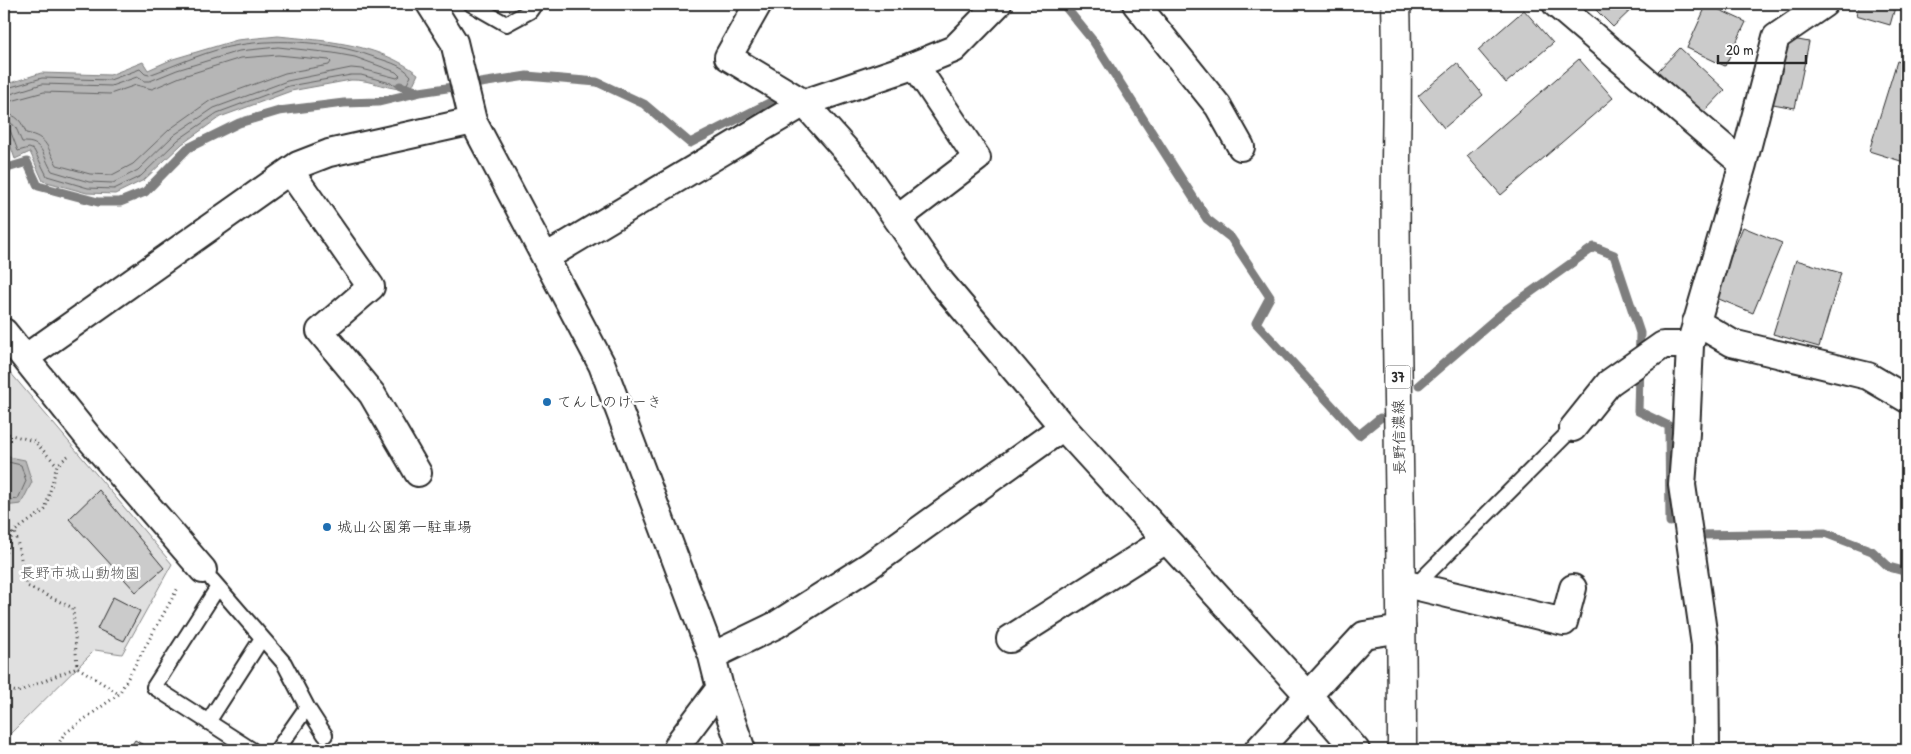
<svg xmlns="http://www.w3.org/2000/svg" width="1911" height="754" font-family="'Patrick Hand','Klee One',sans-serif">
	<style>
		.green { fill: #e0e0e0; stroke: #868686 }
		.water { fill: #b6b6b6; stroke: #7e7e7e }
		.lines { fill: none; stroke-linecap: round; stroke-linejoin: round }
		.shore { stroke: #636363; stroke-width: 1 }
		.stream { stroke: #7e7e7e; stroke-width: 9 }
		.building { fill: #cbcbcb; stroke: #2b2b2b }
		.lane-casing { stroke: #2b2b2b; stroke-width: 18 }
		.street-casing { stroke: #2b2b2b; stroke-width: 30 }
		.primary-casing { stroke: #2b2b2b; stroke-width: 31 }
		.path { stroke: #2b2b2b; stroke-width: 3; stroke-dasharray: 1 4; stroke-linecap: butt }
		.lane { stroke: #fff; stroke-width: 14 }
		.street { stroke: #fff; stroke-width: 26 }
		.primary { stroke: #fff; stroke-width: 28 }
		.poi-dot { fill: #1f6fb2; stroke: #fff; stroke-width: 2 }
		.labels { text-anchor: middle; stroke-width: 5; stroke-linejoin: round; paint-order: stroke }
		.shield { fill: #fff; stroke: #6b6b6b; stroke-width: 1 }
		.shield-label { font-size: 14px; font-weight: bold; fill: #2b2b2b }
		.poi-label { font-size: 15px; fill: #2b2b2b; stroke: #fff; text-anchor: start }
		.street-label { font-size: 15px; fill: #2b2b2b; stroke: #fff }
		.park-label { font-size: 15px; fill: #585858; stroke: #fff }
	</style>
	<rect width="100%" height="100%" fill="#fff"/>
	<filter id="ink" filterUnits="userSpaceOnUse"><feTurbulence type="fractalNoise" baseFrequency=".02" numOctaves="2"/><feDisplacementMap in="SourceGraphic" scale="10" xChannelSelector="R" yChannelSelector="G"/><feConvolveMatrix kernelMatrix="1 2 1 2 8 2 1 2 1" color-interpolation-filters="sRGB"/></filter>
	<g filter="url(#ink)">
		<path class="green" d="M4 365 172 564 122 654 95 650 10 734 4 745Z"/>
		<path class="water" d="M278 36C327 41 377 43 418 74L411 89C388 91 372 79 351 80L291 91 220 117 182 144 144 180 115 194 87 193 43 181 30 152 15 159 4 127V85L41 73 110 75 143 62 148 70 173 59 237 40Z
			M4 456 25 460 32 482 21 504 4 506Z"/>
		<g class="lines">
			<path class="shore" d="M4 89 42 78 110 80 140 69 145 74 149 75C177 65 210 49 239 45 280 38 332 42 371 56 385 61 402 64 411 76L407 84 398 85 361 75H351L289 86 217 113 178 140 141 176 114 189 88 188 47 176 34 150 29 148 18 151 10 130 4 127
				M4 96 42 84 111 86 137 77 144 81H150L177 70 239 51 278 47 333 53 355 57 396 72 400 76 397 78 362 69 351 68 287 81 214 108 174 135 138 170 113 183 89 182 52 171C42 155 44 141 22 142 17 132 17 122 4 121
				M4 103 44 92 110 94 136 85 152 89 180 77 241 58 278 55 329 60 331 62 329 65 285 73 211 100 170 129 133 164 112 175 90 174 57 165C47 148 48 137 26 133 22 122 17 114 4 114
				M4 461 21 465 26 481 18 499 4 501"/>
			<path class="stream" d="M1063 4 1094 42 1207 219 1231 238 1270 297 1256 323 1359 435 1380 418
				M400 86 420 92 527 76 597 82 644 104 690 143 775 100
				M4 169 27 162 38 186 98 202H120L145 192 188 148 239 123 279 111 344 103 378 102 420 92
				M1419 385 1507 309 1594 247 1614 255 1640 333 1638 411 1669 426 1670 522
				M1699 535 1825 533 1872 551 1889 567 1907 572"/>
		</g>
		<path class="building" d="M1590 4H1637L1613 27Z
			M1707 4 1746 22 1725 66 1687 48Z
			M1859 4H1896L1890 25 1856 15Z
			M1524 10 1553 43 1506 83 1478 50Z
			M1787 38 1809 42 1795 108 1773 104Z
			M1680 48 1725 90 1703 113 1658 71Z
			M1579 59 1613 98 1501 195 1467 156Z
			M1897 61 1907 64V163L1869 151Z
			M1457 63 1483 95 1444 128 1418 96Z
			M1743 227 1782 243 1753 313 1714 297Z
			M1796 260 1841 273 1819 347 1773 334Z
			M99 490 164 568 136 592 69 519Z
			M113 597 140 611 124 641 97 629Z
			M135 740 152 750H128Z"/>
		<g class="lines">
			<g class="lane-casing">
				<path id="lane" d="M471 4 506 24 530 11 535 4
					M212 580 284 663 307 707 325 735
					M1415 586 1573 428
					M218 587 154 687 252 750
					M208 722 262 638
					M277 750 307 707"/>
			</g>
			<g class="street-casing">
				<path id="street" d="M430 4 454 42 473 121 602 365 712 656 720 688 742 750
					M758 4 728 57 804 103 907 68 954 49 998 4
					M1136 4 1218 106 1241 147
					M1556 4 1743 164
					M290 171 371 287 320 331 372 394 418 473
					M897 219 977 158 915 65
					M546 257 804 103 861 167 941 282 1063 427 869 566 776 625 712 656
					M1696 322 1732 343 1868 376 1907 399
					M4 332 89 438 203 570
					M25 358 298 165 329 153 473 121
					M1063 427 1309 696 1356 750
					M1573 428 1609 383 1663 345H1690
					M1402 583 1564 622 1573 588
					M1010 639 1166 540
					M676 750 681 740 720 688
					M1258 750 1364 635 1402 629
					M1706 750 1705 645 1682 485 1686 433 1690 345 1743 164 1776 37 1824 4"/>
			</g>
			<g class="primary-casing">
				<path id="primary" d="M1396 4C1399 91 1394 177 1396 264 1398 426 1402 588 1402 750"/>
			</g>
			<path class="path" d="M4 433 34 441 57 465
				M68 456 57 465 45 510 15 531 27 586 73 608 77 667 119 694
				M4 541 12 533
				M4 557 14 531
				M4 689 18 692 77 667
				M55 750 64 734 119 694 179 586"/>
			<use href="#lane" class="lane"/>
			<use href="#street" class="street"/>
			<use href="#primary" class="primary"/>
		</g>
	</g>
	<g class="poi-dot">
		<circle cx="547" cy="402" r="5"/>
		<circle cx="327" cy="527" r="5"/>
	</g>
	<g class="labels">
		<rect class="shield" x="1385.5" y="365.5" width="25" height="23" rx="4"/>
		<g class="shield-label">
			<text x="1398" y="382">37</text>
		</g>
		<g class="poi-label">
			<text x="557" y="407">てんしのけーき</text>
			<text x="337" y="532">城山公園第一駐車場</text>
		</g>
		<g class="street-label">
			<text transform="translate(1399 437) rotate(-91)" y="5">長野信濃線</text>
		</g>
		<g class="park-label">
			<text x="80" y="578">長野市城山動物園</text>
		</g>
	</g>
	<rect width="1911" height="754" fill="none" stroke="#fff" stroke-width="20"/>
	<rect x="10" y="10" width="1891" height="734" fill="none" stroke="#2b2b2b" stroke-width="2" filter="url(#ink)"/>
	<path d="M1718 55v8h88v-8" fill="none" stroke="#2b2b2b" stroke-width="2.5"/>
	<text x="1726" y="55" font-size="15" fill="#2b2b2b" stroke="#ffffff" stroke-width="4" paint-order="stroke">20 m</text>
</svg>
